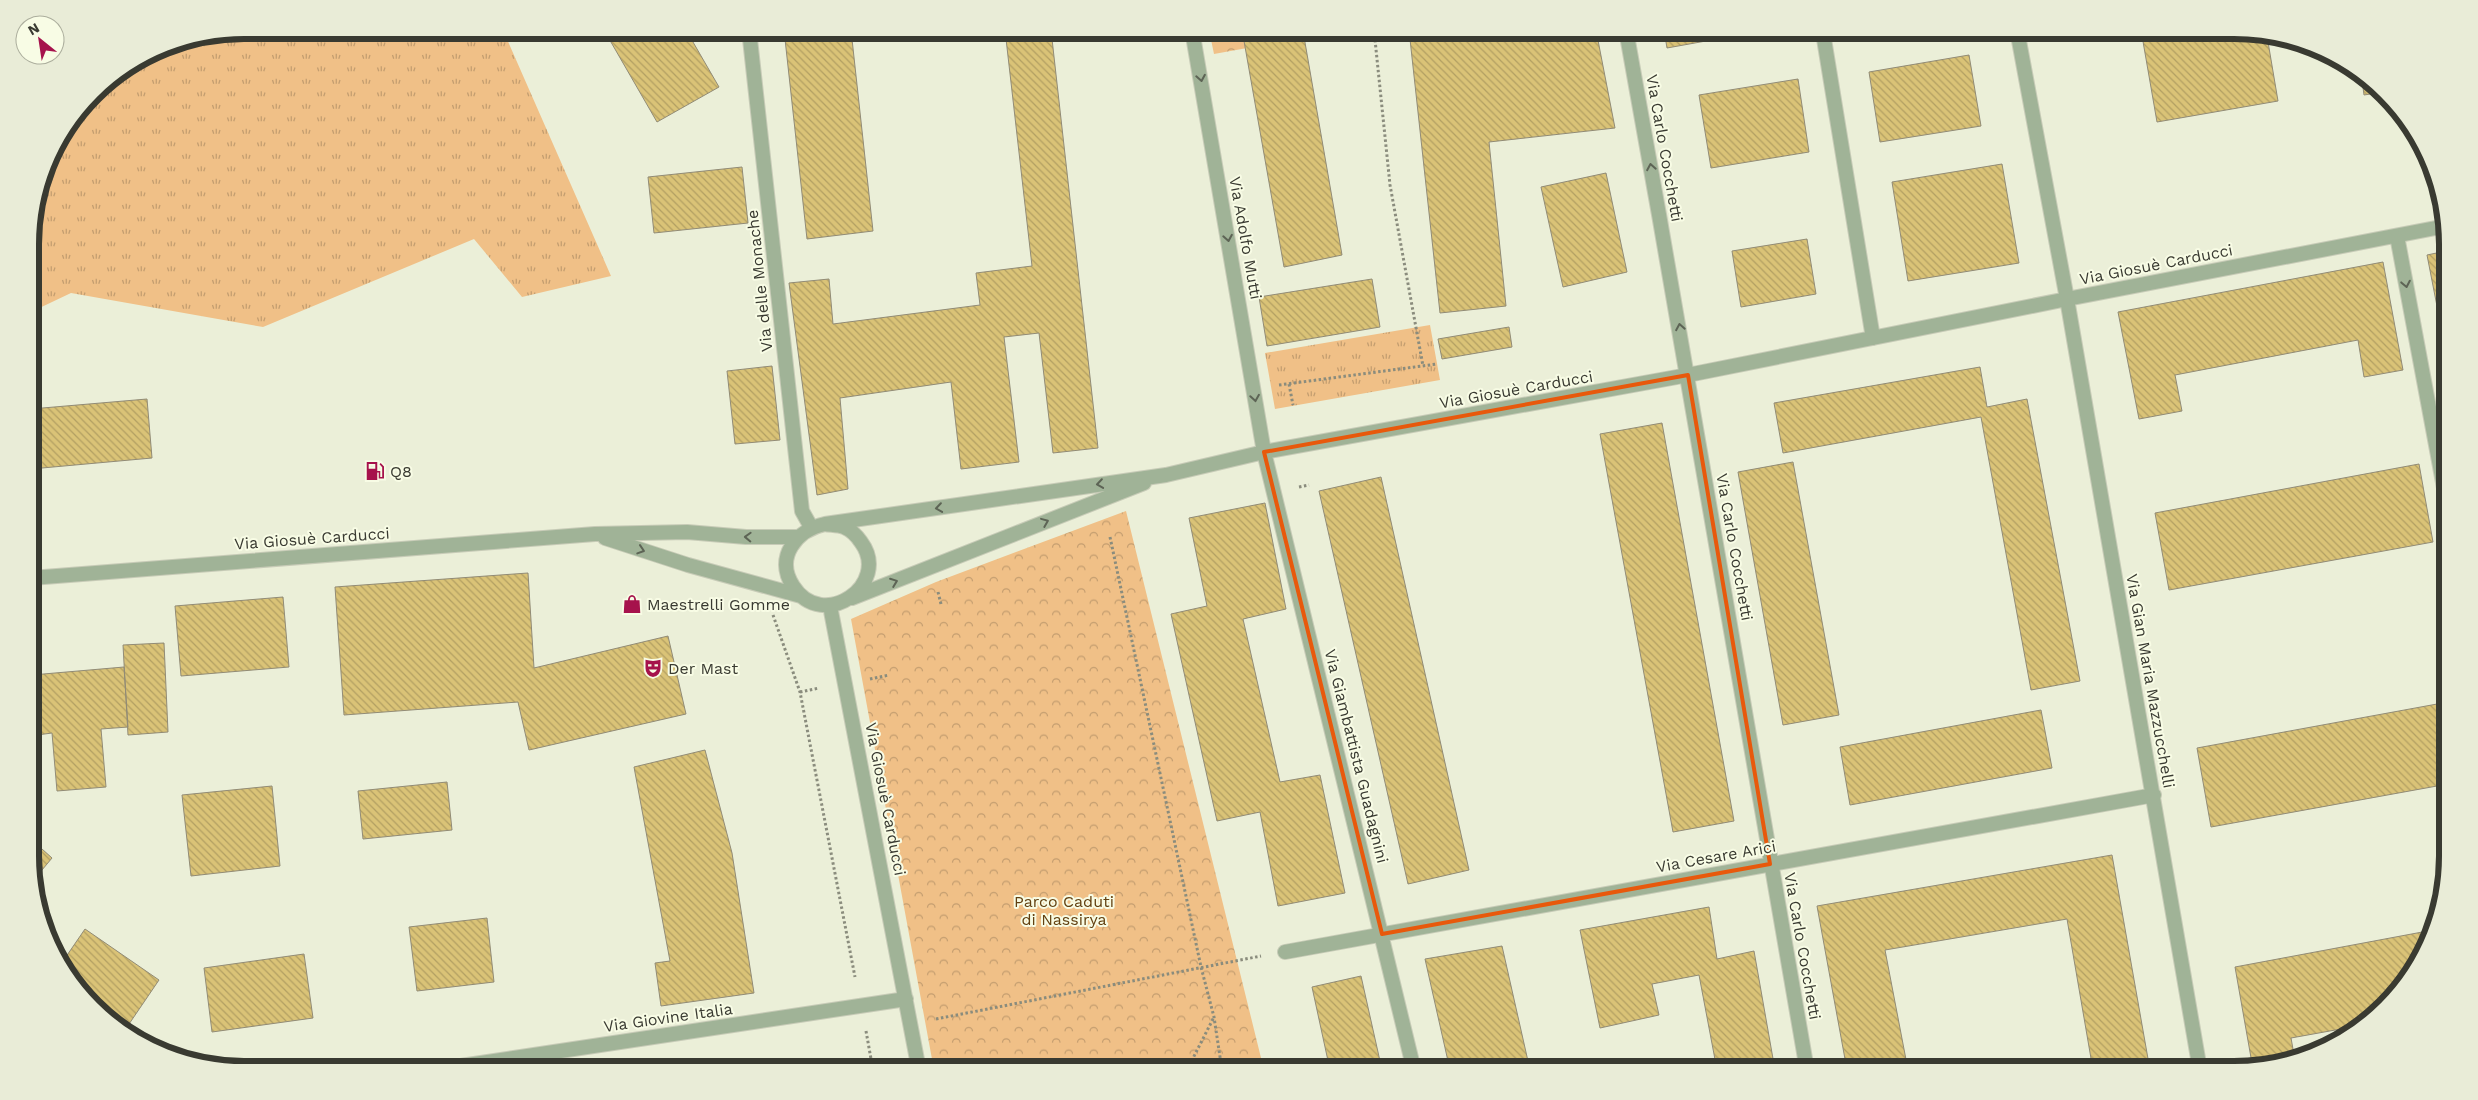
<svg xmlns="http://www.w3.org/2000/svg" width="2478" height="1100" font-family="'Work Sans',sans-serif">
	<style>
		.grass { fill: url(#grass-tufts) }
		.park { fill: url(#park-crowns) }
		.building { fill: url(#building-back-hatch); stroke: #918b76 }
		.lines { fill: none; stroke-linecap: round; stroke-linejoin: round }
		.minor-casing { stroke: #c7cbb7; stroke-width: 16 }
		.path { stroke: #8a8c7d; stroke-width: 3; stroke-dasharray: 2.5 2.5; stroke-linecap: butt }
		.minor { stroke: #a0b397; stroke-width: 14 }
		.oneway { stroke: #5d6455 }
		.marked { fill: none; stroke: #e8590c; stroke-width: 4; stroke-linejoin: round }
		.labels { text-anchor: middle; stroke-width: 4; stroke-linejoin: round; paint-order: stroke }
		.street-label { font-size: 16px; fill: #393a31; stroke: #f8fce5 }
		.poi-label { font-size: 16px; fill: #393a31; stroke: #f8fce5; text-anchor: start }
		.park-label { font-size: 16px; fill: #624010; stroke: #f8fce5 }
		.rim { fill: none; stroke: #393a31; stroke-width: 6 }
	</style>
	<defs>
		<pattern id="grass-tufts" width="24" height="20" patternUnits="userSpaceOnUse" patternTransform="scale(1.25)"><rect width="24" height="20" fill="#f0c087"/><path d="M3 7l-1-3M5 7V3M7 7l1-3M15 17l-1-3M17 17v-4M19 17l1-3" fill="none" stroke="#c39d6f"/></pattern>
		<pattern id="park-crowns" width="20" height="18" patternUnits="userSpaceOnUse" patternTransform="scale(1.25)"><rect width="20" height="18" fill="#f0c087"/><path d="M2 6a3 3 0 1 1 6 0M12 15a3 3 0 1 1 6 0" fill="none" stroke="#c39d6f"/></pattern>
		<pattern id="building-back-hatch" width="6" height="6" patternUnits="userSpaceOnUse" patternTransform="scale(1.25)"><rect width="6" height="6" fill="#dac377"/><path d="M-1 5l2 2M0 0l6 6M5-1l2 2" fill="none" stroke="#b29f62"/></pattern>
	</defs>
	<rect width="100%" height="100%" fill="#ebefd8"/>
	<path class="grass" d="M243 30H503L611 276 522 297 474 239 263 327 71 293 31 312 30 229 52 149 102 83 162 46Z
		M1430 325 1440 380 1275 409 1265 353Z"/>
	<path class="park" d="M1209 30H1347L1214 54Z
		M1126 511 1264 1070H934L851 619 936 582Z"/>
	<path class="building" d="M604 30H686L719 87 657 122Z
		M784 30H851L873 231 807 239Z
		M1005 30H1051L1098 448 1053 453 1039 333 1004 337 1019 462 961 469 951 382 840 398 848 489 817 495 789 283 829 279 833 324 980 305 976 273 1032 266Z
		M1409 30H1596L1615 128 1489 142 1506 306 1440 313Z
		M1664 30H1715L1717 39 1667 48Z
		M2141 30H2235L2267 36 2278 101 2157 122Z
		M1303 31 1342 255 1284 267 1244 41Z
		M1969 55 1981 126 1880 142 1869 72Z
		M2361 72 2365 74 2383 92 2364 95Z
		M1798 79 1809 152 1711 168 1699 95Z
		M2002 164 2019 263 1908 281 1892 182Z
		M742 167 748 223 654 233 648 177Z
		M1606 173 1627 272 1563 287 1541 187Z
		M1807 239 1816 294 1741 307 1732 251Z
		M2446 251 2447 336 2443 337 2427 255Z
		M2383 262 2403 370 2364 377 2358 340 2175 375 2182 411 2139 419 2118 312Z
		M1372 279 1380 327 1267 346 1259 297Z
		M1509 327 1512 347 1442 359 1438 339Z
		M2447 336V359L2443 337Z
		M772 366 780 440 735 444 727 371Z
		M1980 367 1987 407 2027 399 2080 681 2031 690 1981 417 1783 453 1774 403Z
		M147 399 152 458 31 469V409Z
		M1662 423 1734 821 1673 832 1600 434Z
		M1793 462 1839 715 1783 725 1738 472Z
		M2419 464 2433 542 2169 590 2155 513Z
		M1381 477 1469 870 1408 884 1319 491Z
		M1265 503 1286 609 1243 619 1280 782 1320 775 1345 893 1278 906 1260 812 1217 821 1171 614 1207 606 1189 518Z
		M528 573 534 668 668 636 686 714 529 750 518 702 344 715 335 587Z
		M283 597 289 667 181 676 175 606Z
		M164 643 168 732 128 735 123 645Z
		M124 667 128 727 101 729 106 787 57 791 52 733 37 735 32 675Z
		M2448 702V784L2211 827 2197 748Z
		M2041 710 2052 768 1850 805 1840 747Z
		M705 750 732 853 754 993 661 1006 655 963 670 961 634 767Z
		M447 782 452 830 363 839 358 791Z
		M272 786 280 866 191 876 182 795Z
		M32 840 52 858 32 882Z
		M2112 855 2150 1070H2093L2067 919 1885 950 1908 1070H1847L1817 906Z
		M1709 907 1717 959 1754 951 1775 1070H1717L1699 975 1652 984 1659 1015 1600 1028 1580 930Z
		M487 918 494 982 417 991 409 927Z
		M85 929 159 980 127 1027 87 1000 74 986 61 964Z
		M2433 930 2432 939 2404 987 2363 1025 2291 1038 2295 1060 2253 1069 2235 967Z
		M1502 946 1530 1070H1450L1425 959Z
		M304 954 313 1018 212 1032 204 968Z
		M1361 976 1382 1070H1330L1312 987Z"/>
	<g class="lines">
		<g class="minor-casing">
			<path id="minor" d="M749 30 802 511 811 527
				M1192 30 1264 452 1414 1070
				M1626 30C1689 376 1745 723 1807 1070
				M2017 30 2067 299 2200 1070
				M1824 39 1873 338
				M2397 236 2447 504
				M825 524C831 525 839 525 844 527 851 530 857 536 861 542 892 584 823 633 793 586 774 557 797 530 825 524L1166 475 1264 452 1688 375 2067 299 2446 226
				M605 538 688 565 801 596
				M31 578 595 534 687 532 746 537H797
				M852 598 1144 483
				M830 606 919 1070
				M1285 952 2154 795
				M434 1070 906 999"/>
		</g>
		<path class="path" d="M1374 30 1390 185 1423 366
			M1289 384 1293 405
			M1279 385 1437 364
			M1299 487 1309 485
			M1110 537 1201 967 1214 1017 1222 1070
			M938 592 941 604
			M773 615 800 692 855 977
			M870 679 889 675
			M800 692 819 688
			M936 1019 1261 956
			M866 1031 873 1070
			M1187 1070 1214 1017"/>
		<use href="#minor" class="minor"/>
	</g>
	<defs><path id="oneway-chevron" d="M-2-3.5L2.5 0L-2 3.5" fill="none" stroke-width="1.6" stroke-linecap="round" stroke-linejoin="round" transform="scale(1.25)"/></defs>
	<g class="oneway">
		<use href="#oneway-chevron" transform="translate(1201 78) rotate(80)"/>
		<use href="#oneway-chevron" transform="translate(1651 167) rotate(-100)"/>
		<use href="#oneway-chevron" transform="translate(1228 238) rotate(80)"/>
		<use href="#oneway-chevron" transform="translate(2406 284) rotate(79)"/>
		<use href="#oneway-chevron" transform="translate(1680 327) rotate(-100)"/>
		<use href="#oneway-chevron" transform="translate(1255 398) rotate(81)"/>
		<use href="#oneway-chevron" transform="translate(1100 484) rotate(172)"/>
		<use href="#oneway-chevron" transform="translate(939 508) rotate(172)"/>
		<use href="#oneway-chevron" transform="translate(1045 522) rotate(-22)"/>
		<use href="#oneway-chevron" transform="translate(748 537) rotate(-178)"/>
		<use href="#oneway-chevron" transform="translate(641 550) rotate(18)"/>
		<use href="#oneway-chevron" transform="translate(894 582) rotate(-21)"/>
	</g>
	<path class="marked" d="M1688 375 1770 864 1382 934 1264 452Z"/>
	<defs>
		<g id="fuel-bare" transform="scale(1.5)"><path d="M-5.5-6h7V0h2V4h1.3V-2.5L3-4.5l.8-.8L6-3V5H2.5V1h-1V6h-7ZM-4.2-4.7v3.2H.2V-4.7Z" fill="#a6124c" stroke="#f8fce5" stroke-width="2.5" paint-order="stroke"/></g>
		<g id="shop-bare" transform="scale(1.5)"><path d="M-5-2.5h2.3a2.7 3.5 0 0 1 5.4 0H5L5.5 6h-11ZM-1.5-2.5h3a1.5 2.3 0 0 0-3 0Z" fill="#a6124c" stroke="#f8fce5" stroke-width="2.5" paint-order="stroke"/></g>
		<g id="theatre-bare" transform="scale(1.5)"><path d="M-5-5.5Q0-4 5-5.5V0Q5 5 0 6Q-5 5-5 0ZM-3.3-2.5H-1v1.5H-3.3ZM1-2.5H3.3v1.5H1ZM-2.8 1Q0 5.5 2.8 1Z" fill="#a6124c" stroke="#f8fce5" stroke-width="2.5" paint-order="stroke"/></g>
	</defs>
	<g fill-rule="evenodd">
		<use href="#fuel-bare" x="375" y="471"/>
		<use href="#shop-bare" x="632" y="604"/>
		<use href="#theatre-bare" x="653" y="668"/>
	</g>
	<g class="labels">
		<g class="street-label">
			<text transform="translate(1665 148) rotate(80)" y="6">Via Carlo Cocchetti</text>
			<text transform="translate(1246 238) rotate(80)" y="6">Via Adolfo Mutti</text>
			<text transform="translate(2156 264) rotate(-11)" y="6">Via Giosuè Carducci</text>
			<text transform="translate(759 281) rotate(-96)" y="6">Via delle Monache</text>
			<text transform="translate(1516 389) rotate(-10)" y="6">Via Giosuè Carducci</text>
			<text transform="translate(312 538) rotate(-4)" y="6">Via Giosuè Carducci</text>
			<text transform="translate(1735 547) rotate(80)" y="6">Via Carlo Cocchetti</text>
			<text transform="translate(2151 681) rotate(80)" y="6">Via Gian Maria Mazzucchelli</text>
			<text transform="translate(1357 756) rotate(76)" y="6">Via Giambattista Guadagnini</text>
			<text transform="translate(886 799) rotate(79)" y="6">Via Giosuè Carducci</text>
			<text transform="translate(1716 856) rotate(-10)" y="6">Via Cesare Arici</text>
			<text transform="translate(1803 946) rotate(80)" y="6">Via Carlo Cocchetti</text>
			<text transform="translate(668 1017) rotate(-8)" y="6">Via Giovine Italia</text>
		</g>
		<g class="poi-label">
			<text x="390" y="477">Q8</text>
			<text x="647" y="610">Maestrelli Gomme</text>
			<text x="668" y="674">Der Mast</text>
		</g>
		<g class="park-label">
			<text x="1064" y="907">Parco Caduti<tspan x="1064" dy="18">di Nassirya</tspan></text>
		</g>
	</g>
	<path d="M0 0H2478V1100H0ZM244 39H2234A205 205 0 0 1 2439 244V856A205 205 0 0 1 2234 1061H244A205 205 0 0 1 39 856V244A205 205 0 0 1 244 39Z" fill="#e9ecd7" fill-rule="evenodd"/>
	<path class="rim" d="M244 39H2234A205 205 0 0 1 2439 244V856A205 205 0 0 1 2234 1061H244A205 205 0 0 1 39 856V244A205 205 0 0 1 244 39Z"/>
	<g transform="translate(40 40) rotate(330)"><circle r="24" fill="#f8fce5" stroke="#acae9d"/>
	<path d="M0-4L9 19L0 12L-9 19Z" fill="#a6124c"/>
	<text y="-8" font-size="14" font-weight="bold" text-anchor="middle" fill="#393a31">N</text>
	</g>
</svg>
